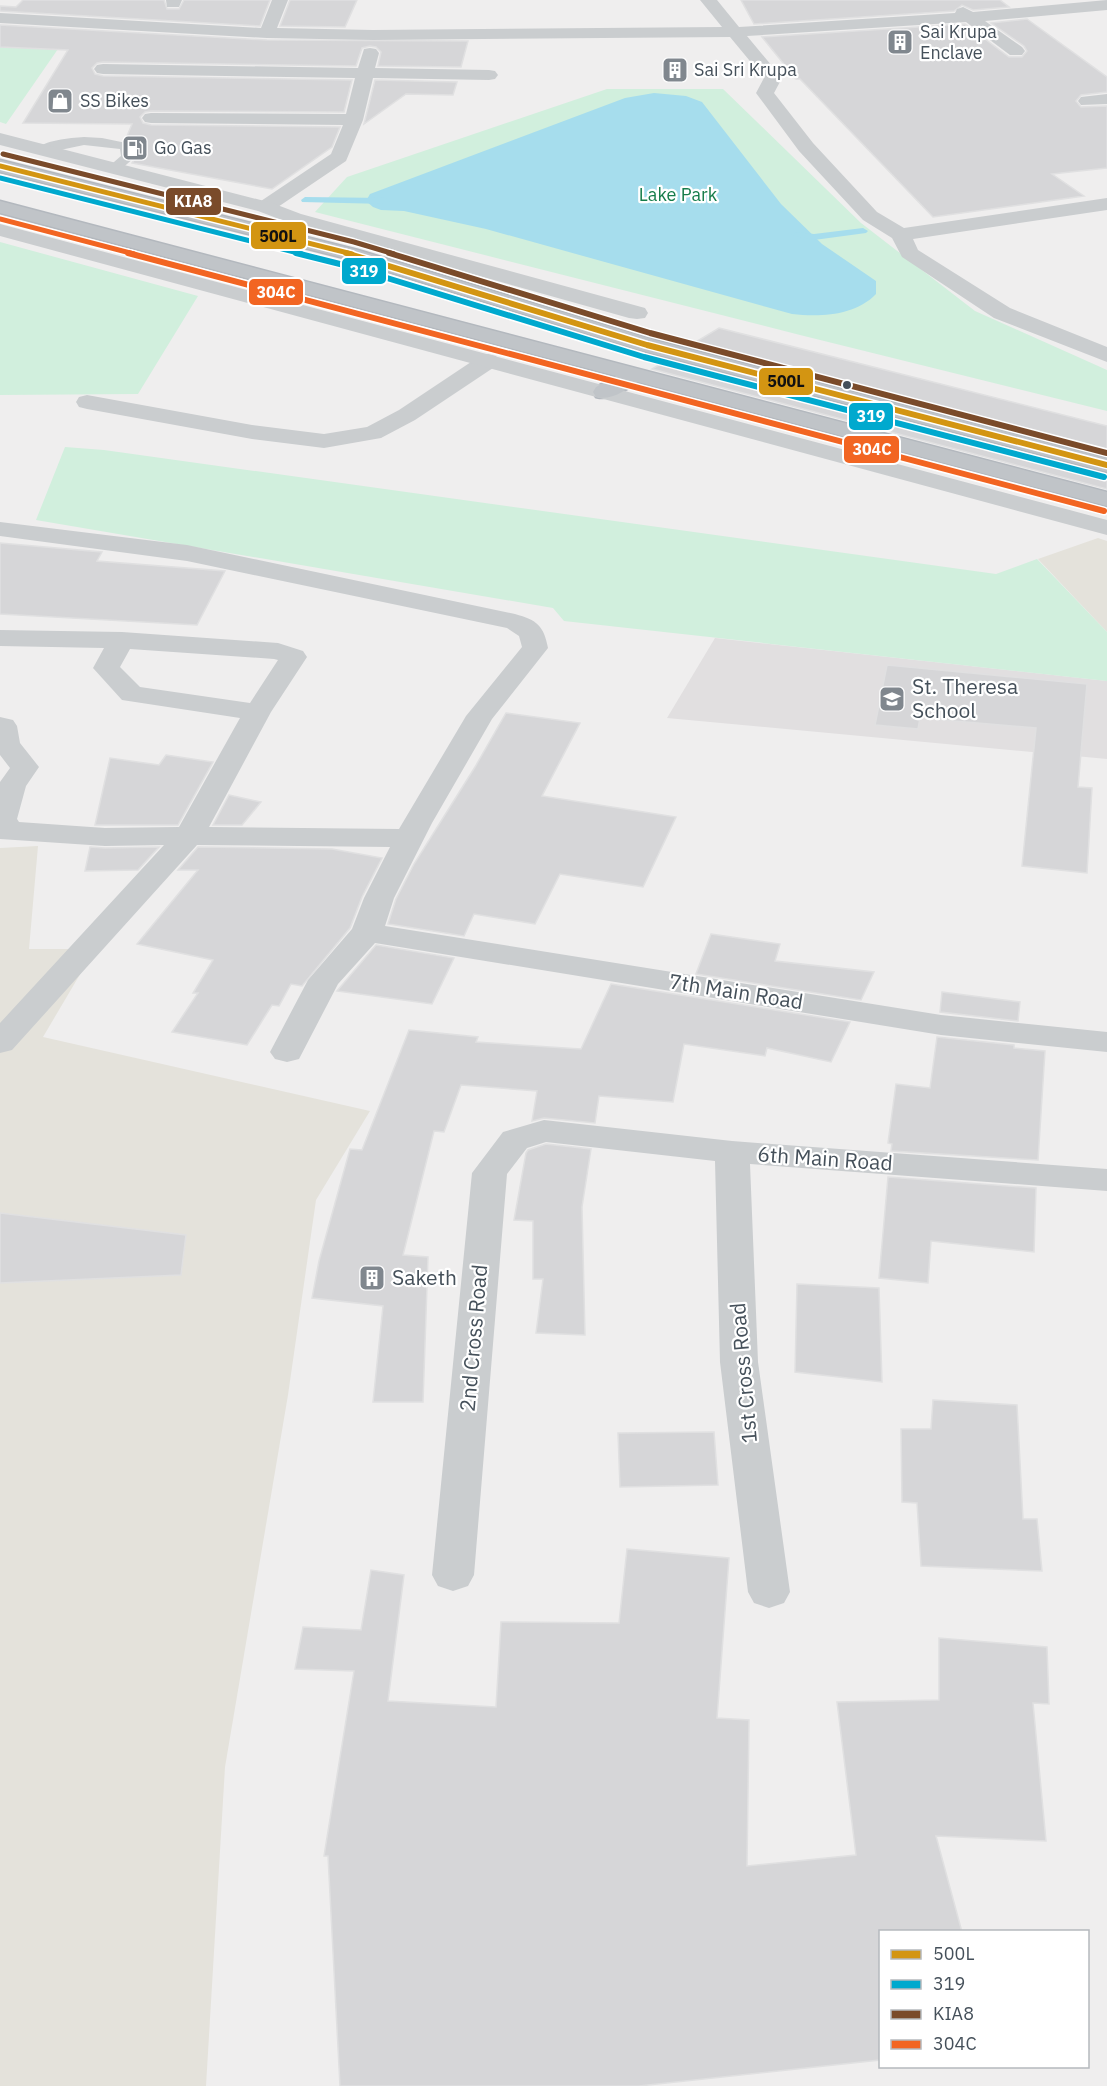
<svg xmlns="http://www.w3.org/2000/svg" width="1107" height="2086" font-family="'IBM Plex Sans',sans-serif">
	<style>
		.commercial { fill: #e4e2db }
		.education { fill: #e1dfe0 }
		.green { fill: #d1efdd }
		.water { fill: #a6dded }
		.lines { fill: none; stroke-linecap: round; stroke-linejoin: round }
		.stream { fill: #a6dded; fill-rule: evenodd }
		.building { fill: #d6d6d8; stroke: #e0e0e1; stroke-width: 1.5 }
		.trunk-casing { stroke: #b3b8be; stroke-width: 3 }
		.service { fill: #cacdcf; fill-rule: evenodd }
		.minor { fill: #cacdcf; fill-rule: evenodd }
		.tertiary { fill: #cacdcf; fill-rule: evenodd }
		.trunk { fill: #c0c4c8; fill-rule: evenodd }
		.bus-1-far1-casing { stroke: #fff; stroke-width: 8 }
		.bus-1-casing { stroke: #fff; stroke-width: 9 }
		.bus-2-far1-casing { stroke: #fff; stroke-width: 8 }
		.bus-2-casing { stroke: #fff; stroke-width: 9 }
		.bus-3-far1-casing { stroke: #fff; stroke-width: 8 }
		.bus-3-casing { stroke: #fff; stroke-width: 9 }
		.bus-4-far1-casing { stroke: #fff; stroke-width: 8 }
		.bus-4-casing { stroke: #fff; stroke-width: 9 }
		.bus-1-far1 { stroke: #d39512; stroke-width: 5 }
		.bus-1 { stroke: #d39512; stroke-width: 6 }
		.bus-2-far1 { stroke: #00a9ce; stroke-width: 5 }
		.bus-2 { stroke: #00a9ce; stroke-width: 6 }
		.bus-3-far1 { stroke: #7a4b2a; stroke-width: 5 }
		.bus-3 { stroke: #7a4b2a; stroke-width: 6 }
		.bus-4-far1 { stroke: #f26522; stroke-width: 5 }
		.bus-4 { stroke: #f26522; stroke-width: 6 }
		.bus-dot { fill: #45505a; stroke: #fff; stroke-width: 2 }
		.labels { text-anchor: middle; stroke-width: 4.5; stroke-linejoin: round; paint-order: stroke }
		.far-poi-label { font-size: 18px; fill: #45505a; stroke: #fff; text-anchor: start }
		.far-park-label { font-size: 18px; fill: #157c4a; stroke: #fff }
		.poi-label { font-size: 21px; fill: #45505a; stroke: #fff; text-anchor: start }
		.street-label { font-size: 21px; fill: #45505a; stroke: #fff }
		.line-badge { stroke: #fff; stroke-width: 2 }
		.badge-label { font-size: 16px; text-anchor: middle; font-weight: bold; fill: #fff }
		.pale-badge-label { font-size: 16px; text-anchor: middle; font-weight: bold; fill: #111 }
	</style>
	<rect width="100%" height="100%" fill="#efeeee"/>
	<path class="commercial" d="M1098 538 1107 541V632L1038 559Z
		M38 846 29 949H95L43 1037 370 1111 316 1200 288 1395 225 1767 206 2086H0V848Z"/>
	<path class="education" d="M715 638 1107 681V759L667 718Z"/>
	<path class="green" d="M0 47 58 49 6 124 0 122Z
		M607 89H723L861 223 975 311 1107 370V411L800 335 315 212 347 177Z
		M0 242 198 296 138 394 0 395Z
		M65 447 104 450 996 574 1037 559 1107 632V681L564 621 553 608 36 520Z"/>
	<path class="water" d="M654 93 686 96 702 102 781 204 822 244 876 281V294C855 316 820 317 792 314L486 229 404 211 381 210 373 207 366 201 370 194 625 98Z"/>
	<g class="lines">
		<path class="stream" d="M305 197 386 198 390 201 386 204 302 202 301 200Z
			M863 228 868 231 866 233 814 240 791 235 796 232 814 234Z"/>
	</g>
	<path class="building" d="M23 0H164L167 9H179L184 0H270L260 26 0 11V6L16 7Z
		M290 0H357L345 27 280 26Z
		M741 0H1000L1009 7 973 10 962 5 954 11 754 24Z
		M1027 19 1107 77V92L1081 95 1076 101 1081 107 1107 106V168L1052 174 1084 196 933 217 800 79H796L762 37 965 24 1009 57H1022L1027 51 1024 46 991 23Z
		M0 25 267 40 468 41 461 67 378 66 381 52 376 47 370 46 362 48 356 66 103 62 97 63 92 68 95 74 103 76 352 80 344 112 151 111 145 112 140 117 143 123 151 125 340 127 332 147 272 189 132 163 137 156 133 143 125 141 132 124 23 123 68 50 0 47Z
		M375 80 457 82 453 95 406 94 364 124Z
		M719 328 1107 426V456L689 346Z
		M667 360 1107 474V489L652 369Z
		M0 543 102 552 97 561 225 571 197 625 0 614Z
		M887 665 1087 684 1078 787 1092 788 1087 873 1022 866 1036 728 920 718 918 729 875 725Z
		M506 713 580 723 542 796 676 817 643 887 560 874 535 924 474 914 464 936 388 924 396 899 414 864 475 767Z
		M166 755 213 762 178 825H95L110 758 159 765Z
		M229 795 261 802 242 825H213Z
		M90 847 105 848 159 847 138 870 85 871Z
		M198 847 332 849 382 858 362 897 350 928 302 986 291 984 279 1006 272 1005 247 1045 172 1032 198 993H193L213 960 137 944 198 870H178Z
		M711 934 780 944 775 961 874 972 861 1000 696 974Z
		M376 945 454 958 432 1004 337 991Z
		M611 984 850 1022 831 1062 767 1048 765 1056 684 1044 673 1102 599 1096 595 1123 544 1118 532 1121 537 1091 461 1085 444 1132 434 1131 403 1255 428 1257 423 1402H373L383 1306 312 1298 319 1261 350 1149 362 1150 409 1030 478 1037 476 1042 581 1049Z
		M942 992 1020 1002 1018 1021 940 1012Z
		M937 1037 1014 1045V1048L1045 1051 1038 1160 891 1151 892 1144 888 1143 896 1084 930 1088Z
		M546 1144 591 1149 582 1207 585 1335 536 1333 543 1279H533V1221L514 1220 526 1153 528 1150Z
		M888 1177 1036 1188 1034 1252 931 1241 928 1283 879 1278Z
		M0 1213 186 1235 181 1275 0 1283Z
		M797 1284 879 1288 882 1382 795 1372Z
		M933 1400 1017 1405 1023 1519H1037L1042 1571 921 1566 917 1503 902 1502 901 1429H931Z
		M714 1432 718 1485 620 1487 618 1433Z
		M627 1549 729 1558 717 1718 749 1720 747 1866 856 1855 837 1702 939 1700V1638L1047 1647 1049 1704 1033 1703 1046 1841 936 1836 962 1932H880V2060L639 2086H340L328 1856H324L354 1671 295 1669 303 1627 361 1630 371 1570 404 1575 388 1701 496 1707 501 1622 619 1623Z"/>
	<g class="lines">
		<g class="trunk-casing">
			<path id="trunk" d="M0 160 358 250 655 340 1107 458V472L639 350 344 258 0 172Z
				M0 201 1107 492V506L638 382C625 390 612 401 596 397L593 392 596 387 616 376 0 213Z"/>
		</g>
		<path class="service" d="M84 137 102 138 131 144 135 157 119 171 114 172 107 168 121 156 120 149 84 145 41 154 34 150C45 140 69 138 84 137Z"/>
		<path class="minor" d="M166 0H182L179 7H167Z
			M272 0H288L277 28 373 30 722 27 700 0H717L739 27 955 13 957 9 963 7 973 12 1107 0V10L985 21 1022 47 1025 51 1022 55H1010L966 22 747 36 782 78 774 93 813 143 877 212 904 228 1107 198V210L913 239 918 250 1010 308 1107 347V362L994 318 902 257 892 238 863 220 799 151 756 93 764 78 730 37 373 40 267 38 0 23V13L261 28Z
			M370 48 376 49 379 53 375 68 489 70 495 71 498 75 495 79 489 80 373 78 363 120 346 161 272 211H258L255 207 258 203 331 154 343 125 151 123 145 122 142 118 145 114 151 113 346 114 355 78 103 74 97 73 94 69 97 65 103 64 358 68 364 49Z
			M1107 94V104L1081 105 1078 101 1081 97Z
			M488 354 496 356 499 361 496 366 415 420 381 438 324 448 252 439 87 409 79 407 76 402 79 397 87 395 252 425 324 434 367 427 399 410 480 356Z
			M0 522 187 545 515 614C537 620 544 626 548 648L492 719 432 823 394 898 385 926 941 1015 1107 1032V1052L941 1035 375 943 338 984 299 1059 287 1062 275 1059 270 1052 308 980 352 929 364 898 390 847 197 845 12 1050 0 1053V1023L164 845 105 846 0 839V782L10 768 0 755V717L13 720 17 726 20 743 39 767 26 786 17 819 19 822 105 828 179 827 240 718 122 700 93 668 104 648 0 646V630L122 632 278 643 303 651 307 657 271 712 209 827 399 829 466 716 522 647 519 636 507 628 187 561 0 536ZM130 649 274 659 278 660 250 703 140 687 120 667Z
			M544 1120 732 1141 1107 1169V1191L750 1164 758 1362 790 1592 784 1603 769 1608 754 1603 748 1592 720 1362 715 1161 546 1142 527 1148 507 1174 474 1575 468 1586 453 1591 438 1586 432 1575 472 1173 503 1132Z"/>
		<path class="tertiary" d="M0 133 272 203 301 214 645 308 648 313 645 318 637 319 629 318 287 222 258 211 0 145Z
			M0 224 1107 520V535L0 236Z"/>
		<use href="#trunk" class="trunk"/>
		<g class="bus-1-far1-casing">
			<path id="bus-1-far1" d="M0 166 352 254"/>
		</g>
		<g class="bus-1-casing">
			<path id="bus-1" d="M346 253 647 345 1107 465"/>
		</g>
		<g class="bus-2-far1-casing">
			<path id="bus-2-far1" d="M0 178 302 254"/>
		</g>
		<g class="bus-2-casing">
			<path id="bus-2" d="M296 253 348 266 644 357 1104 477"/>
		</g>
		<g class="bus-3-far1-casing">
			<path id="bus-3-far1" d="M3 154 354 242 394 254"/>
		</g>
		<g class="bus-3-casing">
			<path id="bus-3" d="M389 253 650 333 1107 453"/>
		</g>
		<g class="bus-4-far1-casing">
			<path id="bus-4-far1" d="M0 219 134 254"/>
		</g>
		<g class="bus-4-casing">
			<path id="bus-4" d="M128 253 1104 511"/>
		</g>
		<use href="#bus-1-far1" class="bus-1-far1"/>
		<use href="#bus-1" class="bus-1"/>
		<use href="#bus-2-far1" class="bus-2-far1"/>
		<use href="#bus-2" class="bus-2"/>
		<use href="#bus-3-far1" class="bus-3-far1"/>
		<use href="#bus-3" class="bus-3"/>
		<use href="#bus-4-far1" class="bus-4-far1"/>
		<use href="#bus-4" class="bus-4"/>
	</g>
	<defs>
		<g id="building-square" transform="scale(1.35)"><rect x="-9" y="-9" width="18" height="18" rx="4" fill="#80878e" stroke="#fff"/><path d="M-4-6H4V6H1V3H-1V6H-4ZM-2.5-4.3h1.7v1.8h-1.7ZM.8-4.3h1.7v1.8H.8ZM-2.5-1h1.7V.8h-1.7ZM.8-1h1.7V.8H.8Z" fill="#fff"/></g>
		<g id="shop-square" transform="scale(1.35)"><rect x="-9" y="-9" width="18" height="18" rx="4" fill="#80878e" stroke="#fff"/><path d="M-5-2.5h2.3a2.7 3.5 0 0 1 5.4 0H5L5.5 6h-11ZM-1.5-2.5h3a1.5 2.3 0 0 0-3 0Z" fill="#fff"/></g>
		<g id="fuel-square" transform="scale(1.35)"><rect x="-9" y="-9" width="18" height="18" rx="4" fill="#80878e" stroke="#fff"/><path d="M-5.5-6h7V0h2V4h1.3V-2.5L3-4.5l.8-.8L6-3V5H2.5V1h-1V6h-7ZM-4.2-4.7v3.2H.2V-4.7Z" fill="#fff"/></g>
		<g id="school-square" transform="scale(1.35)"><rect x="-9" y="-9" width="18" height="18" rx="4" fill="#80878e" stroke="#fff"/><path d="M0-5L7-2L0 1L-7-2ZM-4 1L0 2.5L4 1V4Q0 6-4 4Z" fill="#fff"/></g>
	</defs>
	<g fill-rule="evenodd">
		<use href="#building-square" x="900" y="42"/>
		<use href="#building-square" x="675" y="70"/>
		<use href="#shop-square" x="60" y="101"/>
		<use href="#fuel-square" x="135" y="148"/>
		<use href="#school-square" x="892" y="699"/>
		<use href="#building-square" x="372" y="1278"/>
	</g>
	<circle class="bus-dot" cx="847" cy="385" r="5"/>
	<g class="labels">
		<g class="far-poi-label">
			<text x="920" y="38">Sai Krupa<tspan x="920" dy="21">Enclave</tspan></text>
			<text x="694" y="76">Sai Sri Krupa</text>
			<text x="80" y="107">SS Bikes</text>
			<text x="154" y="154">Go Gas</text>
		</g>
		<g class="far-park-label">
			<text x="678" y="201">Lake Park</text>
		</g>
		<g class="poi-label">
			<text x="912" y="694">St. Theresa<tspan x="912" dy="24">School</tspan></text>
			<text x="392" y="1285">Saketh</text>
		</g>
		<g class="street-label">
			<text transform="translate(736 992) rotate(9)" y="7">7th Main Road</text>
			<text transform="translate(825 1159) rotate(4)" y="7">6th Main Road</text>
			<text transform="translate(474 1338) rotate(-85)" y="7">2nd Cross Road</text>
			<text transform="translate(744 1373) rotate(-95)" y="7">1st Cross Road</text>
		</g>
	</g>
	<g class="line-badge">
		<rect x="165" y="187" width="57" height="29" rx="6" fill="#7a4b2a"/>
		<rect x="250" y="221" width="57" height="29" rx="6" fill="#d39512"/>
		<rect x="341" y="257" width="46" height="28" rx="6" fill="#00a9ce"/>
		<rect x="248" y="278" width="56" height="28" rx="6" fill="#f26522"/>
		<rect x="758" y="367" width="56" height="29" rx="6" fill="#d39512"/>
		<rect x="848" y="402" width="46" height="29" rx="6" fill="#00a9ce"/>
		<rect x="843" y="435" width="57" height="29" rx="6" fill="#f26522"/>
	</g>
	<g class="badge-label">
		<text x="193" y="207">KIA8</text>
		<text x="364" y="277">319</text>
		<text x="276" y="298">304C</text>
		<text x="871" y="422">319</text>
		<text x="872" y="455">304C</text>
	</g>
	<g class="pale-badge-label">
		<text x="278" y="242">500L</text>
		<text x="786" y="387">500L</text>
	</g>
	<rect x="879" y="1930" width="210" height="138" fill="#ffffff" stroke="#b5b9bd" stroke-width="1.5"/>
	<rect x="891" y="1950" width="30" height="9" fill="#d39512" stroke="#b5b9bd" stroke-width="1.5"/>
	<text x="933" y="1960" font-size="18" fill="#45505a">500L</text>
	<rect x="891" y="1980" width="30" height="9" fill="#00a9ce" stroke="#b5b9bd" stroke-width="1.5"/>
	<text x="933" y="1990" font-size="18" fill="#45505a">319</text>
	<rect x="891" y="2010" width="30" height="9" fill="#7a4b2a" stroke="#b5b9bd" stroke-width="1.5"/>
	<text x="933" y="2020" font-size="18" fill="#45505a">KIA8</text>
	<rect x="891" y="2040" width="30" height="9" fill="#f26522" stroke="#b5b9bd" stroke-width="1.5"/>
	<text x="933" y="2050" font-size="18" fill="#45505a">304C</text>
</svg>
